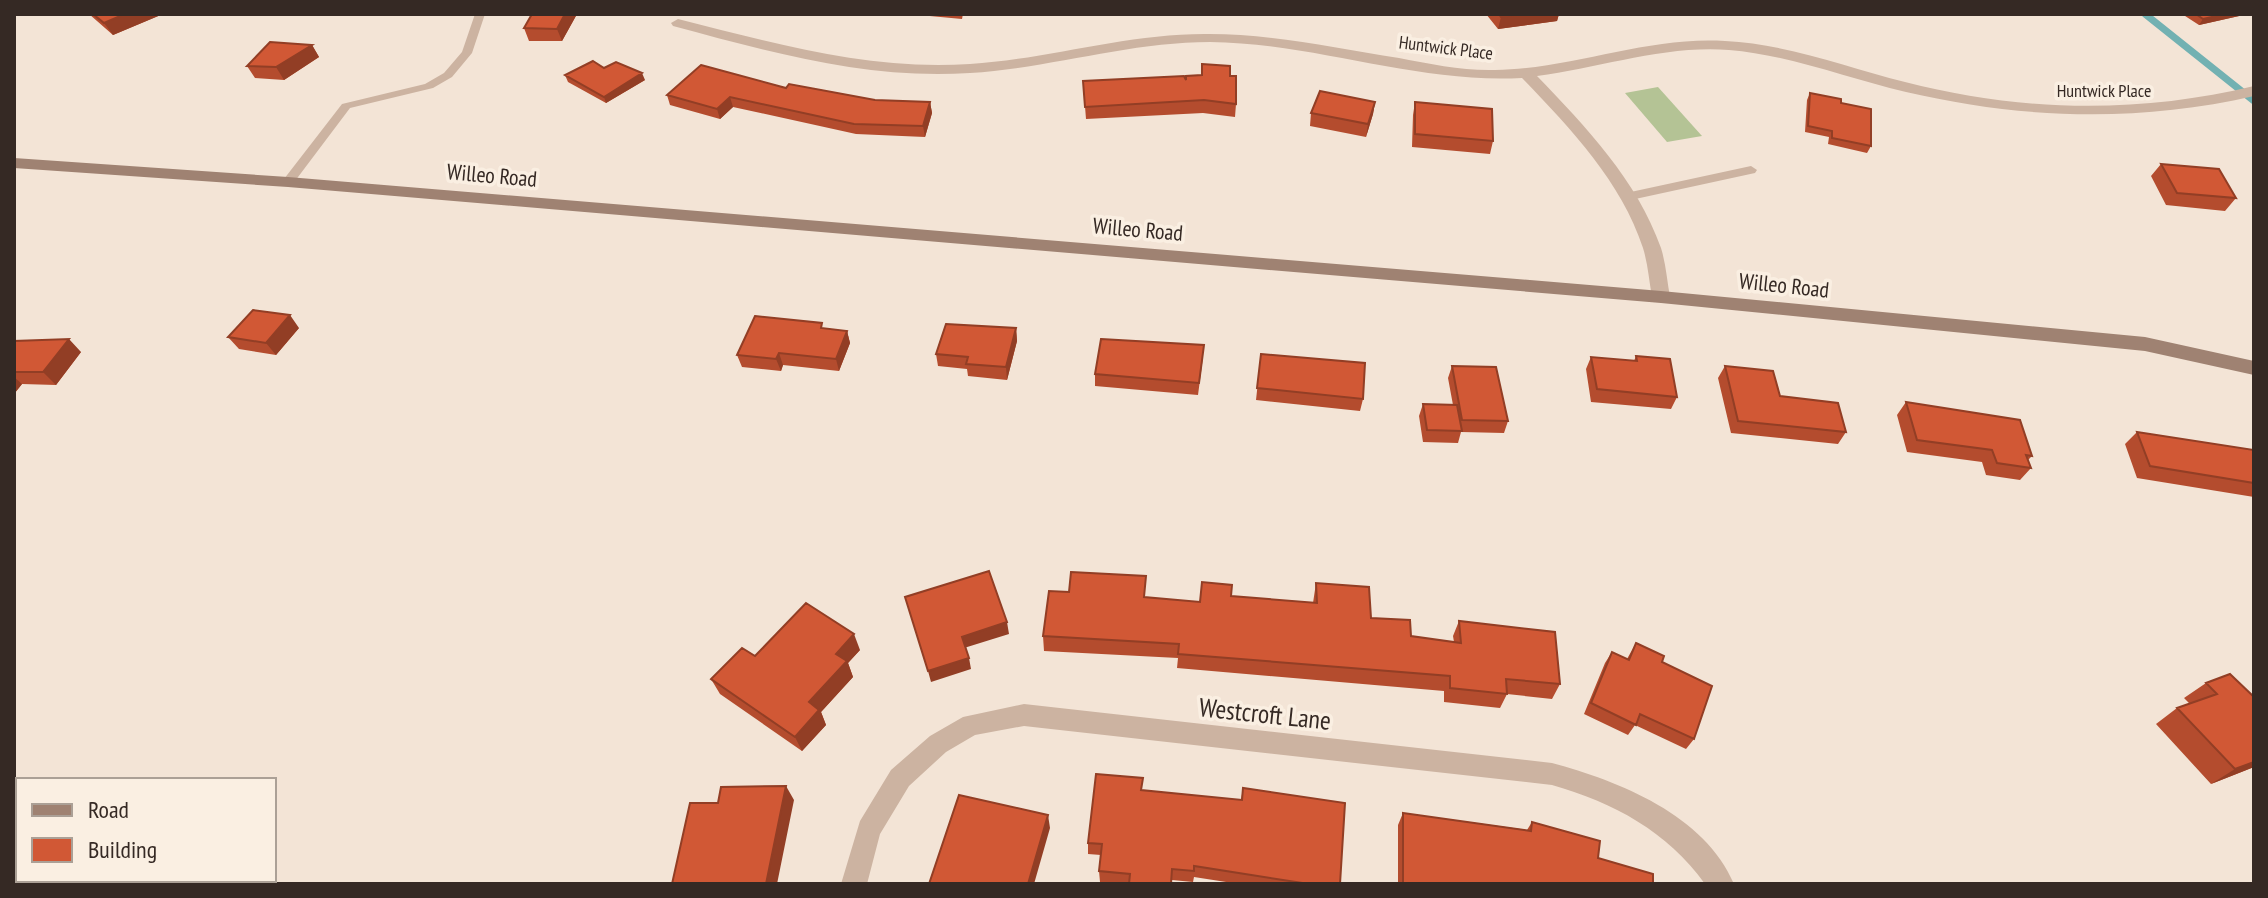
<svg xmlns="http://www.w3.org/2000/svg" width="2268" height="898" font-family="'PT Sans Narrow',sans-serif">
	<style>
		.green { fill: #b4c395 }
		.lines { fill: none; stroke-linecap: round; stroke-linejoin: round }
		.stream { stroke: #72b1b2; stroke-width: 7 }
		.lane { fill: #ccb3a1; fill-rule: evenodd }
		.street { fill: #ccb3a1; fill-rule: evenodd }
		.secondary { fill: #9f8272; fill-rule: evenodd }
		.wall { fill: #b44c2e }
		.shaded-wall { fill: #923e25 }
		.building { fill: #d15835; stroke: #923e25; stroke-width: 2 }
		.labels { text-anchor: middle; stroke-width: 7; stroke-linejoin: round; paint-order: stroke }
		.far-street-label { font-size: 18px; fill: #352924; stroke: #faefe2 }
		.street-label { font-size: 22px; fill: #352924; stroke: #faefe2 }
		.near-street-label { font-size: 26px; fill: #352924; stroke: #faefe2 }
	</style>
	<rect width="100%" height="100%" fill="#f3e4d6"/>
	<path class="green" d="M1658 87 1702 136 1667 142 1625 93Z"/>
	<g class="lines">
		<path class="stream" d="M2145 14 2254 101"/>
		<path class="lane" d="M475 14H485L472 53 452 77 433 88 350 108 292 185H284V179L342 104 425 84 444 73 462 52Z
			M1751 166 1757 170 1755 173 1626 201 1620 197 1626 193Z"/>
		<path class="street" d="M678 19C774 43 869 71 970 64 1050 59 1128 33 1209 34 1273 34 1336 48 1399 58 1431 64 1463 71 1495 70 1573 69 1647 36 1725 41 1787 44 1846 67 1905 82 2021 112 2138 114 2254 86V96C2136 123 2023 119 1906 92 1846 78 1790 55 1729 50 1664 45 1600 68 1537 76 1586 127 1637 180 1661 248 1666 264 1667 281 1670 297L1661 303 1652 297C1649 281 1648 264 1643 248 1621 181 1570 128 1522 78 1417 84 1315 43 1210 42 1129 42 1051 68 970 73 868 80 770 52 673 26L671 23Z
			M1024 704 1552 763C1619 781 1705 815 1734 884H1705C1667 831 1614 803 1552 785L1024 726 975 735 946 752 909 786 880 834 867 884H841L860 821 891 770 930 736 963 717Z"/>
		<path class="secondary" d="M14 158 288 177 1661 291 2145 337 2254 361V375L2145 351 1661 303 288 187 14 168Z"/>
	</g>
	<path class="wall" d="M89 14H163L113 35Z
		M532 14H577L562 41H529L524 28Z
		M908 14H963L962 19Z
		M1486 14H1559L1557 21 1498 29Z
		M2182 14H2248L2199 25Z
		M312 45 319 57 284 80 255 78 247 66Z
		M604 68 645 80 606 103 568 82 565 75Z
		M1230 76 1236 104 1235 117 1203 113 1086 119 1083 81 1186 80Z
		M786 88 875 100 930 102 932 113 925 137 856 134 733 107 720 119 670 105 667 95Z
		M1810 93 1841 103 1871 146 1867 153 1828 144 1829 137 1805 132 1807 100Z
		M1375 102 1373 114 1366 137 1310 126 1311 113Z
		M1415 102 1493 141 1490 154 1412 147 1413 115Z
		M2161 164 2236 198 2225 211 2166 205 2151 176Z
		M299 328 276 355 239 349 228 337Z
		M824 328 847 331 850 343 839 371 783 365 781 371 742 367 737 355Z
		M1016 328 1017 341 1007 380 968 376 967 369 938 366 936 354Z
		M14 341 81 352 56 385 22 384 14 394Z
		M1261 354 1363 399 1360 411 1256 400Z
		M1636 356 1677 397 1671 409 1591 402 1586 369 1591 357 1634 361Z
		M1203 357 1198 395 1095 386V374Z
		M1452 366 1508 421 1504 433 1461 432 1458 443 1423 442 1419 416 1423 404 1453 405 1448 378Z
		M1725 366 1846 432 1838 444 1731 433 1718 378Z
		M1906 402 2032 456 2028 460 2031 468 2020 480 1986 475 1982 462 1907 452 1897 415Z
		M2137 432 2254 450V497L2137 478 2125 444Z
		M1316 583 1371 618 1411 636 1454 642 1453 636 1459 621 1560 684 1552 699 1507 694 1500 708 1444 702V691L1177 668 1178 658 1044 651 1043 636 1145 597 1200 602 1231 596 1313 603Z
		M1636 643 1662 662 1694 739 1686 749 1635 725 1628 735 1584 714 1605 663 1612 652 1627 659Z
		M860 650 848 663 853 677 821 712 826 725 802 751 720 694 711 679 755 656Z
		M2206 683 2254 697V767L2211 784 2156 724 2177 708 2190 704 2184 698Z
		M1243 788 1340 884H1239L1194 877 1193 882 1172 880 1171 884H1120L1100 882 1099 871 1101 855 1088 854V843L1143 790 1241 800Z
		M1403 813 1527 830 1532 822 1598 858 1653 884H1398V825Z"/>
	<path class="shaded-wall" d="M125 14H163L113 35 104 23Z
		M565 14H577L562 41 557 29Z
		M1521 14H1559L1557 21 1498 29 1501 17Z
		M2225 14H2248L2199 25 2203 19Z
		M312 45 319 57 284 80 276 67Z
		M642 73 645 80 606 103 604 97Z
		M730 97 733 107 720 119 717 109Z
		M930 102 932 113 925 137 923 126Z
		M1375 102 1373 114 1366 137 1368 124Z
		M290 315 299 328 276 355 266 343Z
		M1016 328 1017 341 1007 380 1006 367Z
		M847 331 850 343 839 371 836 359Z
		M69 339 81 352 56 385 43 372Z
		M779 353 783 365 781 371 776 359Z
		M14 377 22 384 14 394Z
		M1007 622 1009 634 964 648 962 637Z
		M854 634 860 650 848 663 853 677 821 712 826 725 802 751 795 737 809 702 836 654Z
		M969 658 971 669 931 682 928 671Z
		M2254 762V767L2211 784 2235 769Z
		M786 786 794 800 777 884H766Z
		M1048 815 1050 828 1034 884H1028Z
		M18 858V880H45L43 884H14V864Z"/>
	<path class="building" d="M93 14H125L104 23Z
		M532 14H565L557 29 524 28Z
		M1499 14H1521L1501 17Z
		M2196 14H2225L2203 19Z
		M270 42 312 45 276 67 247 66Z
		M593 61 604 68 616 62 642 73 604 97 565 75Z
		M1202 64 1230 66V76H1236V104L1204 100 1085 107 1083 81 1184 76 1186 80V76L1202 75Z
		M701 65 786 88 789 84 875 100 930 102 923 126 854 124 730 97 717 109 667 95Z
		M1320 91 1375 102 1368 124 1311 113Z
		M1810 93 1841 99V103L1871 109V146L1832 138V131L1808 126Z
		M1415 102 1492 109 1493 141 1415 134Z
		M2161 164 2219 169 2236 198 2177 193Z
		M253 310 290 315 266 343 228 337Z
		M755 316 822 323 821 328 847 331 836 359 779 353 776 359 737 355Z
		M946 324 1016 328 1006 367 966 364 968 357 936 354Z
		M69 339 43 372H14V341Z
		M1101 339 1204 345 1199 383 1095 374Z
		M1261 354 1365 363 1363 399 1257 388Z
		M1636 356 1670 359 1677 397 1597 389 1591 357 1637 361Z
		M1452 366 1496 367 1508 421 1462 420Z
		M1725 366 1773 371 1780 396 1838 403 1846 432 1738 421Z
		M1906 402 2020 420 2032 456 2026 455 2031 468 1997 463 1992 450 1917 440Z
		M1423 404 1457 405 1462 431 1427 430Z
		M2137 432 2254 450V483L2150 466Z
		M989 571 1007 622 962 637 969 658 928 671 905 597Z
		M1071 572 1146 576 1144 597 1200 602 1202 582 1232 585 1231 596 1317 603 1316 583 1369 587 1371 618 1410 620 1411 636 1461 643 1459 621 1555 632 1560 684 1506 679 1507 694 1450 688V676L1178 654 1179 644 1043 636 1049 591 1069 592Z
		M806 603 854 634 836 654 847 661 809 702 819 710 795 737 711 679 742 648 755 656Z
		M1636 643 1664 656 1662 662 1712 686 1694 739 1640 714 1636 725 1591 703 1612 652 1629 660Z
		M2230 674 2254 697V762L2235 769 2177 708 2217 694 2206 683Z
		M1096 774 1143 778 1141 790 1242 800 1243 788 1345 803 1340 884H1309L1194 866V871L1172 869 1171 884H1129L1130 874 1099 871 1102 844 1088 843Z
		M786 786 766 884H672L690 803H718L721 787Z
		M959 795 1048 815 1028 884H929Z
		M1403 813 1531 831 1532 822 1600 841 1598 858 1653 874V884H1403Z
		M14 824H18V858L14 864Z"/>
	<g class="labels">
		<g class="far-street-label">
			<text transform="translate(1446 48) rotate(7)" y="6">Huntwick Place</text>
			<text x="2104" y="97">Huntwick Place</text>
		</g>
		<g class="street-label">
			<text transform="translate(492 175) rotate(5)" y="8">Willeo Road</text>
			<text transform="translate(1138 229) rotate(5)" y="8">Willeo Road</text>
			<text transform="translate(1784 285) rotate(6)" y="8">Willeo Road</text>
		</g>
		<g class="near-street-label">
			<text transform="translate(1265 714) rotate(6)" y="9">Westcroft Lane</text>
		</g>
	</g>
	<rect width="2268" height="898" fill="none" stroke="#352924" stroke-width="32"/>
	<rect x="16" y="778" width="260" height="104" fill="#faefe2" stroke="#aba096" stroke-width="2"/>
	<rect x="32" y="804" width="40" height="12" fill="#9f8272" stroke="#aba096" stroke-width="2"/>
	<text x="88" y="818" font-size="24" fill="#352924">Road</text>
	<rect x="32" y="838" width="40" height="24" fill="#d15835" stroke="#aba096" stroke-width="2"/>
	<text x="88" y="858" font-size="24" fill="#352924">Building</text>
</svg>
